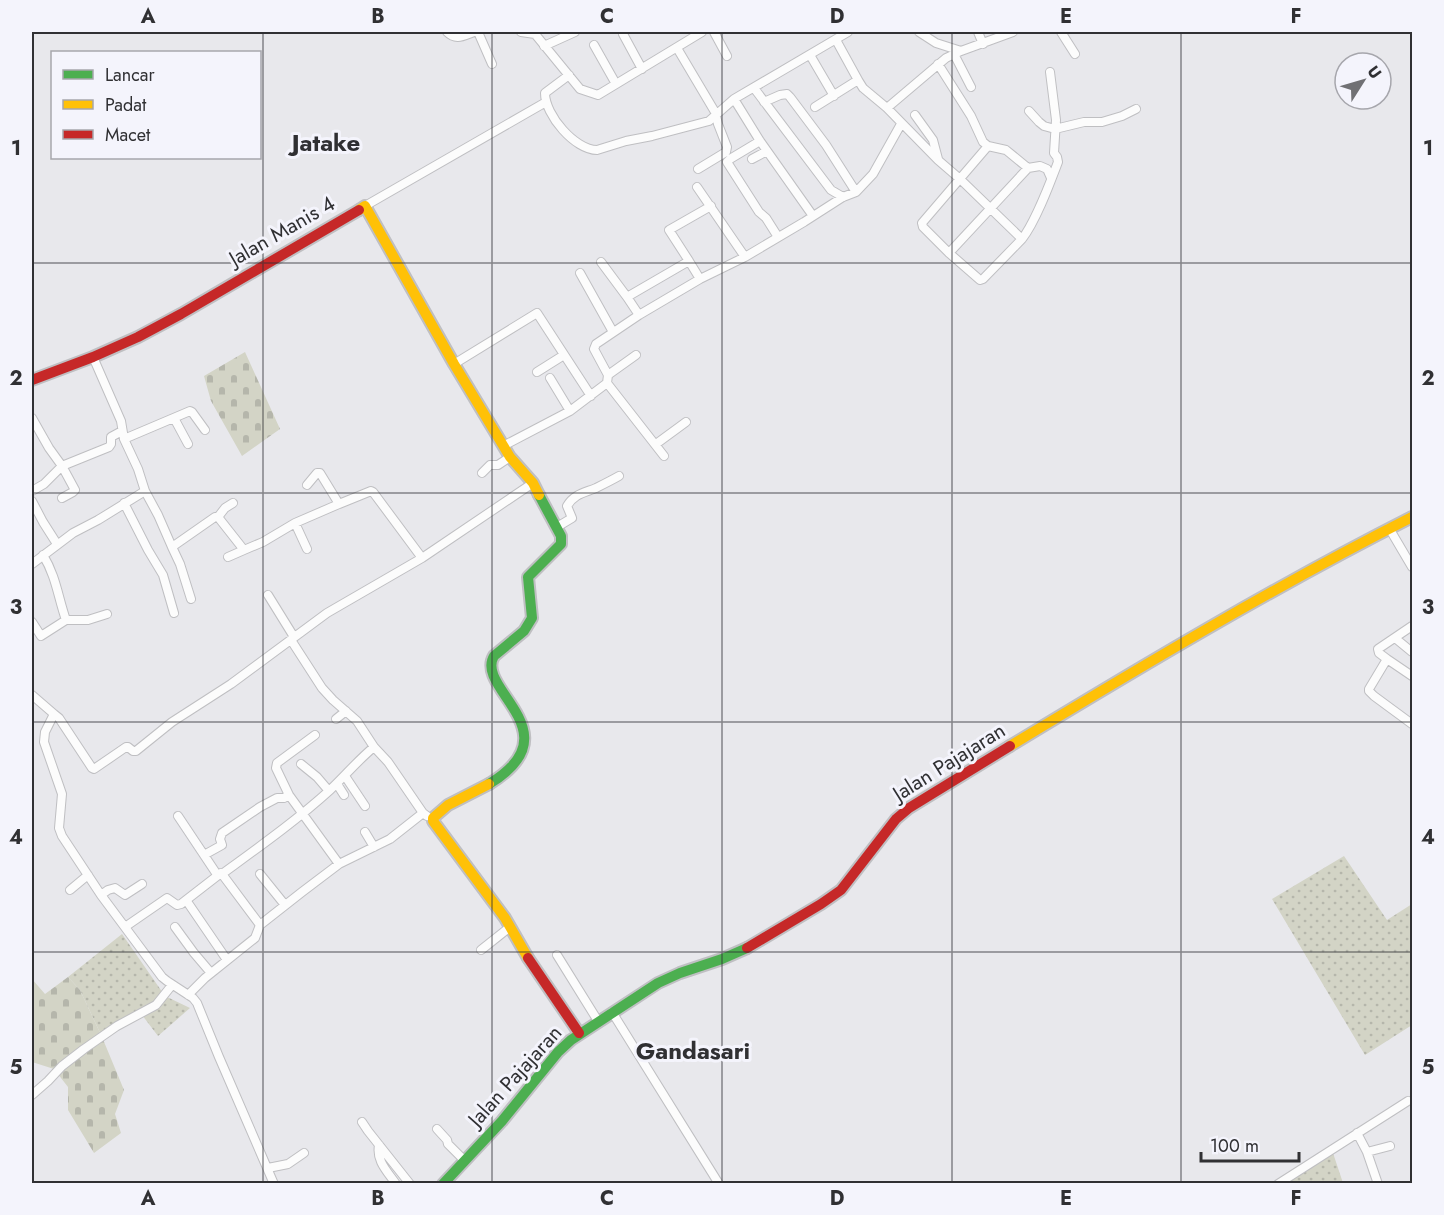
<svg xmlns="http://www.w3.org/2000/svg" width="1444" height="1215" font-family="Jost,sans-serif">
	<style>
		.grass { fill: url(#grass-dots) }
		.cemetery { fill: url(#cemetery-stones) }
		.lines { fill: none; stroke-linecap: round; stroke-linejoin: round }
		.street-casing { stroke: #bfbfc2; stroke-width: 10 }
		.fast-casing { stroke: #bfbfc2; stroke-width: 14 }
		.slow-casing { stroke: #bfbfc2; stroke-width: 14 }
		.jam-casing { stroke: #bfbfc2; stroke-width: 14 }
		.street { stroke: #fcfcfc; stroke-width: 8 }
		.fast { stroke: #4caf50; stroke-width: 10 }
		.slow { stroke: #ffc107; stroke-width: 10 }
		.jam { stroke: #c62828; stroke-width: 10 }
		.grid { fill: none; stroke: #303033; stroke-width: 1.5; stroke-opacity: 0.55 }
		.labels { text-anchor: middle; stroke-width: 6; stroke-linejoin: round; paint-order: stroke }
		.street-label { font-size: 21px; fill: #303033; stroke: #f4f4fc }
		.quarter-label { font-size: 24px; font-weight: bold; fill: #303033; stroke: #f4f4fc }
		.neatline { fill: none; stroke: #303033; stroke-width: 2 }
		.grid-label { font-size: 20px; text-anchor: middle; font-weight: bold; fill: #303033 }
	</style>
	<defs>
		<pattern id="grass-dots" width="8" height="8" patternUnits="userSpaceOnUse" patternTransform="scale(1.5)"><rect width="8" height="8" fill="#d3d4c6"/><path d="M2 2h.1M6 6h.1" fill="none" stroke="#b5b6ab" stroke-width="1.8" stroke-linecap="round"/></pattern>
		<pattern id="cemetery-stones" width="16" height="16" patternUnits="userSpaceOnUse" patternTransform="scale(1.5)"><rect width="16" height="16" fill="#d3d4c6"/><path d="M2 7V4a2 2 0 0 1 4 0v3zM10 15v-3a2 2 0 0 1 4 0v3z" fill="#b5b6ab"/></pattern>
	</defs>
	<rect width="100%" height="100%" fill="#e8e8ec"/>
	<path class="grass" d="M1344 856 1387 920 1412 904V1025L1365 1055 1272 899Z
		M122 934 165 996 190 1008 158 1036 142 1015 102 1037 80 990 68 977Z
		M1333 1153 1343 1183 1285 1184Z"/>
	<path class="cemetery" d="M245 352 280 429 242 456 211 401 204 376Z
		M68 977 80 990 102 1037 124 1090 115 1114 121 1133 94 1153 68 1110V1087L54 1069 32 1062V979L45 994Z"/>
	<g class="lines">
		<g class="street-casing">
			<path id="street" d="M447 32C456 41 463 36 474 32
				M478 32 492 64
				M521 32 535 34 580 89 598 95 702 32
				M714 32 727 56
				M919 32 936 43 961 51
				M978 32 983 44
				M1013 32 961 51 946 58 887 108 938 160 960 179 1022 239C1036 221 1050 183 1058 162L1057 157 1054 153 1056 120 1050 72
				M1061 32 1075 54
				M623 34 642 69
				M836 40 858 80 863 88 887 108
				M594 45 616 84
				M544 46 575 32
				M677 48 715 112 718 124 727 147 726 152 698 169
				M954 54 971 87
				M810 55 834 96
				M938 64 971 116 983 142 988 146 1006 150 1028 168
				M569 75 545 93C545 115 575 150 597 150L626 141 652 136 709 121 734 99 848 32
				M754 88 831 190 843 197
				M734 99 760 141 813 216
				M764 102 780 95 787 94 790 97 826 145 856 192
				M815 107 858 80
				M1029 111 1039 122 1044 126 1055 129 1084 122H1102L1122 116 1136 109
				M915 115 933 140 938 159
				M760 141 730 159 727 162 759 212 766 218 778 237
				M988 146 922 223 923 227 949 253 980 280 983 279 1022 239
				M752 159 767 151
				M697 187 745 257
				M365 206 546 102
				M949 253 1028 168 1040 166 1047 169 1051 178
				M689 261 669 230 711 206
				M601 262 627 297
				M580 273 613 332
				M639 315 627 297 689 261 700 279
				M93 357 121 421 124 439 138 469 145 491 158 515 172 547 215 517H218L244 550 263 542 295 523 339 504
				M454 364 537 313 591 396
				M537 372 564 355
				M608 375 636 355
				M550 378 570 411
				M607 383 664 456
				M32 418 49 448 62 466 75 490 73 492 62 498
				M174 418 188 444
				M124 439 190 411 192 412 205 430
				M656 444 686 422
				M503 446 570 411 607 383 608 375 594 349 596 344 639 315 700 279 745 257 804 222 843 197 856 192 873 174 901 124
				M482 473 490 465H498L510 457
				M307 485 317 473H320L339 504 371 491 373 492 422 558
				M32 491 44 484 62 466 109 447 111 444V437L122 431
				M32 501 43 522 57 544
				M124 503 148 550 163 575 174 613
				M218 517 225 508 233 503
				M295 523 307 549
				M557 527 572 518 567 506C574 494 584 493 596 488 604 484 612 480 619 476
				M1389 528 1412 567
				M172 547 180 564 191 599
				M43 555C56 576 58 597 66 620
				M228 557 244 550
				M32 564 73 533 98 520 145 491
				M268 595 294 637
				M32 622 41 636 66 620H88L107 614
				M1412 626 1378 649 1379 653 1387 659 1369 689V691L1374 696 1412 724
				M1395 638 1412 652
				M291 640 322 688 333 700 357 721 374 747 388 762 423 813 427 816
				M1387 659 1412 676
				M32 695 54 714 45 732 44 742 62 794 59 828 62 836 101 895 162 977 167 981 193 998 197 1003 219 1057 274 1184
				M54 714 59 718 92 768 94 769 126 747H128L133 751H136L172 722 231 684 327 613 422 558 533 483
				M336 719 346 711
				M315 735 277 763 276 768 289 795 339 864
				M301 764 317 777 329 791
				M345 776 365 806
				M337 784 344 795
				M178 816 216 873 222 874 260 925
				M365 832 374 847
				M204 855 222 845 220 839 222 833 260 807 277 798H284L289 795
				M222 874C259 847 297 820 330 790 345 776 358 760 374 747
				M260 874 285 905
				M70 890 88 875
				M101 895 108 890 115 888 125 895 142 884
				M186 900 227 960
				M125 927 167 898 177 905 181 904 221 873
				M175 927 194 953 211 973
				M481 950 510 927
				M557 955 598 1021
				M188 995 205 978 255 938 260 925 302 892 339 864 390 839 423 813
				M612 1012 719 1184
				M32 1095 48 1081 62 1066 84 1049 117 1026 156 1005 172 985
				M362 1122 368 1131 410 1184
				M437 1129 447 1140 448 1144 465 1161
				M1357 1133 1367 1152 1378 1184
				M379 1145C376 1161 387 1171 396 1184
				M1367 1152 1390 1146
				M268 1168 288 1164 304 1153
				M1278 1184 1408 1101"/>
		</g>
		<g class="fast-casing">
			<path id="fast" d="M489 784C575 732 474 689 494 656L524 631 532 618 528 577 561 544V536L539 495
				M443 1184 502 1121 558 1052 571 1040 658 983 680 973 722 959 747 948"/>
		</g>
		<g class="slow-casing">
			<path id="slow" d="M359 210 365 206 454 364 510 457 533 483 539 495
				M1010 746C1142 666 1274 587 1412 517
				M489 784 448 805 433 818V821L505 918 528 958"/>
		</g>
		<g class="jam-casing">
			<path id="jam" d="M32 380 93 357 138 337 181 314 359 210
				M747 948 821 904 841 890 896 819 909 808 1010 746
				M528 958 579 1033"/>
		</g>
		<use href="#street" class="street"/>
		<use href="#fast" class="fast"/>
		<use href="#slow" class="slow"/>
		<use href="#jam" class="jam"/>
	</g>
	<path class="grid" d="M263 32V1184M492 32V1184M722 32V1184M952 32V1184M1181 32V1184M32 263H1412M32 493H1412M32 722H1412M32 952H1412"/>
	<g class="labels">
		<g class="street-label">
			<text transform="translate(282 231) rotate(-30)" y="7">Jalan Manis 4</text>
			<text transform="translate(949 762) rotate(-32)" y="7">Jalan Pajajaran</text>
			<text transform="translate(515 1076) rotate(-48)" y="7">Jalan Pajajaran</text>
		</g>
		<g class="quarter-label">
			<text x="326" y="151">Jatake</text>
			<text x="693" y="1059">Gandasari</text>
		</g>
	</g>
	<rect width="1444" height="1215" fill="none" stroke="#f4f4fc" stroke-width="66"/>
	<rect x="51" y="51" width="210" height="108" fill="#f4f4fc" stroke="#a6a6ac" stroke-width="1.5"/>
	<rect x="63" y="70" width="30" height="9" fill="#4caf50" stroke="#a6a6ac" stroke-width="1.5"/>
	<text x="105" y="81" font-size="18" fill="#303033">Lancar</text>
	<rect x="63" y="100" width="30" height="9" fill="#ffc107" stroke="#a6a6ac" stroke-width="1.5"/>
	<text x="105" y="111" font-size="18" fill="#303033">Padat</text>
	<rect x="63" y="130" width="30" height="9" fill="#c62828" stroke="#a6a6ac" stroke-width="1.5"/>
	<text x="105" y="141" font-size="18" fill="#303033">Macet</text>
	<g transform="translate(1363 81) rotate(53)"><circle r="28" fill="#f4f4fc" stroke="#a6a6ac" stroke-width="1.5"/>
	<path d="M0-4.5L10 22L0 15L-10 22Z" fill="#707074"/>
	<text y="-9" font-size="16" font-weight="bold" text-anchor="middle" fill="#303033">U</text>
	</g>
	<path d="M1201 1152v9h98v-9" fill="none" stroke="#303033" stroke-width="3"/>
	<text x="1210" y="1152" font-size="18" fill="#303033" stroke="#f4f4fc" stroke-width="4.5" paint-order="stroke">100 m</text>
	<rect x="33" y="33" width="1378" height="1149" class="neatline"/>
	<g class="grid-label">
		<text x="148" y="23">A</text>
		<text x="378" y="23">B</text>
		<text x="607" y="23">C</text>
		<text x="837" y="23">D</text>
		<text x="1066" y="23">E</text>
		<text x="1296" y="23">F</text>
		<text x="16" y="155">1</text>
		<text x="1428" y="155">1</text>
		<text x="16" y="385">2</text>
		<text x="1428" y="385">2</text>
		<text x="16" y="614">3</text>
		<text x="1428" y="614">3</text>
		<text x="16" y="844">4</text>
		<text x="1428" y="844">4</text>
		<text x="16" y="1074">5</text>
		<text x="1428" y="1074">5</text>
		<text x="148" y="1205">A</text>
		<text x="378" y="1205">B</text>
		<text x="607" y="1205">C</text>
		<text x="837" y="1205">D</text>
		<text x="1066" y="1205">E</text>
		<text x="1296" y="1205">F</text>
	</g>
</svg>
